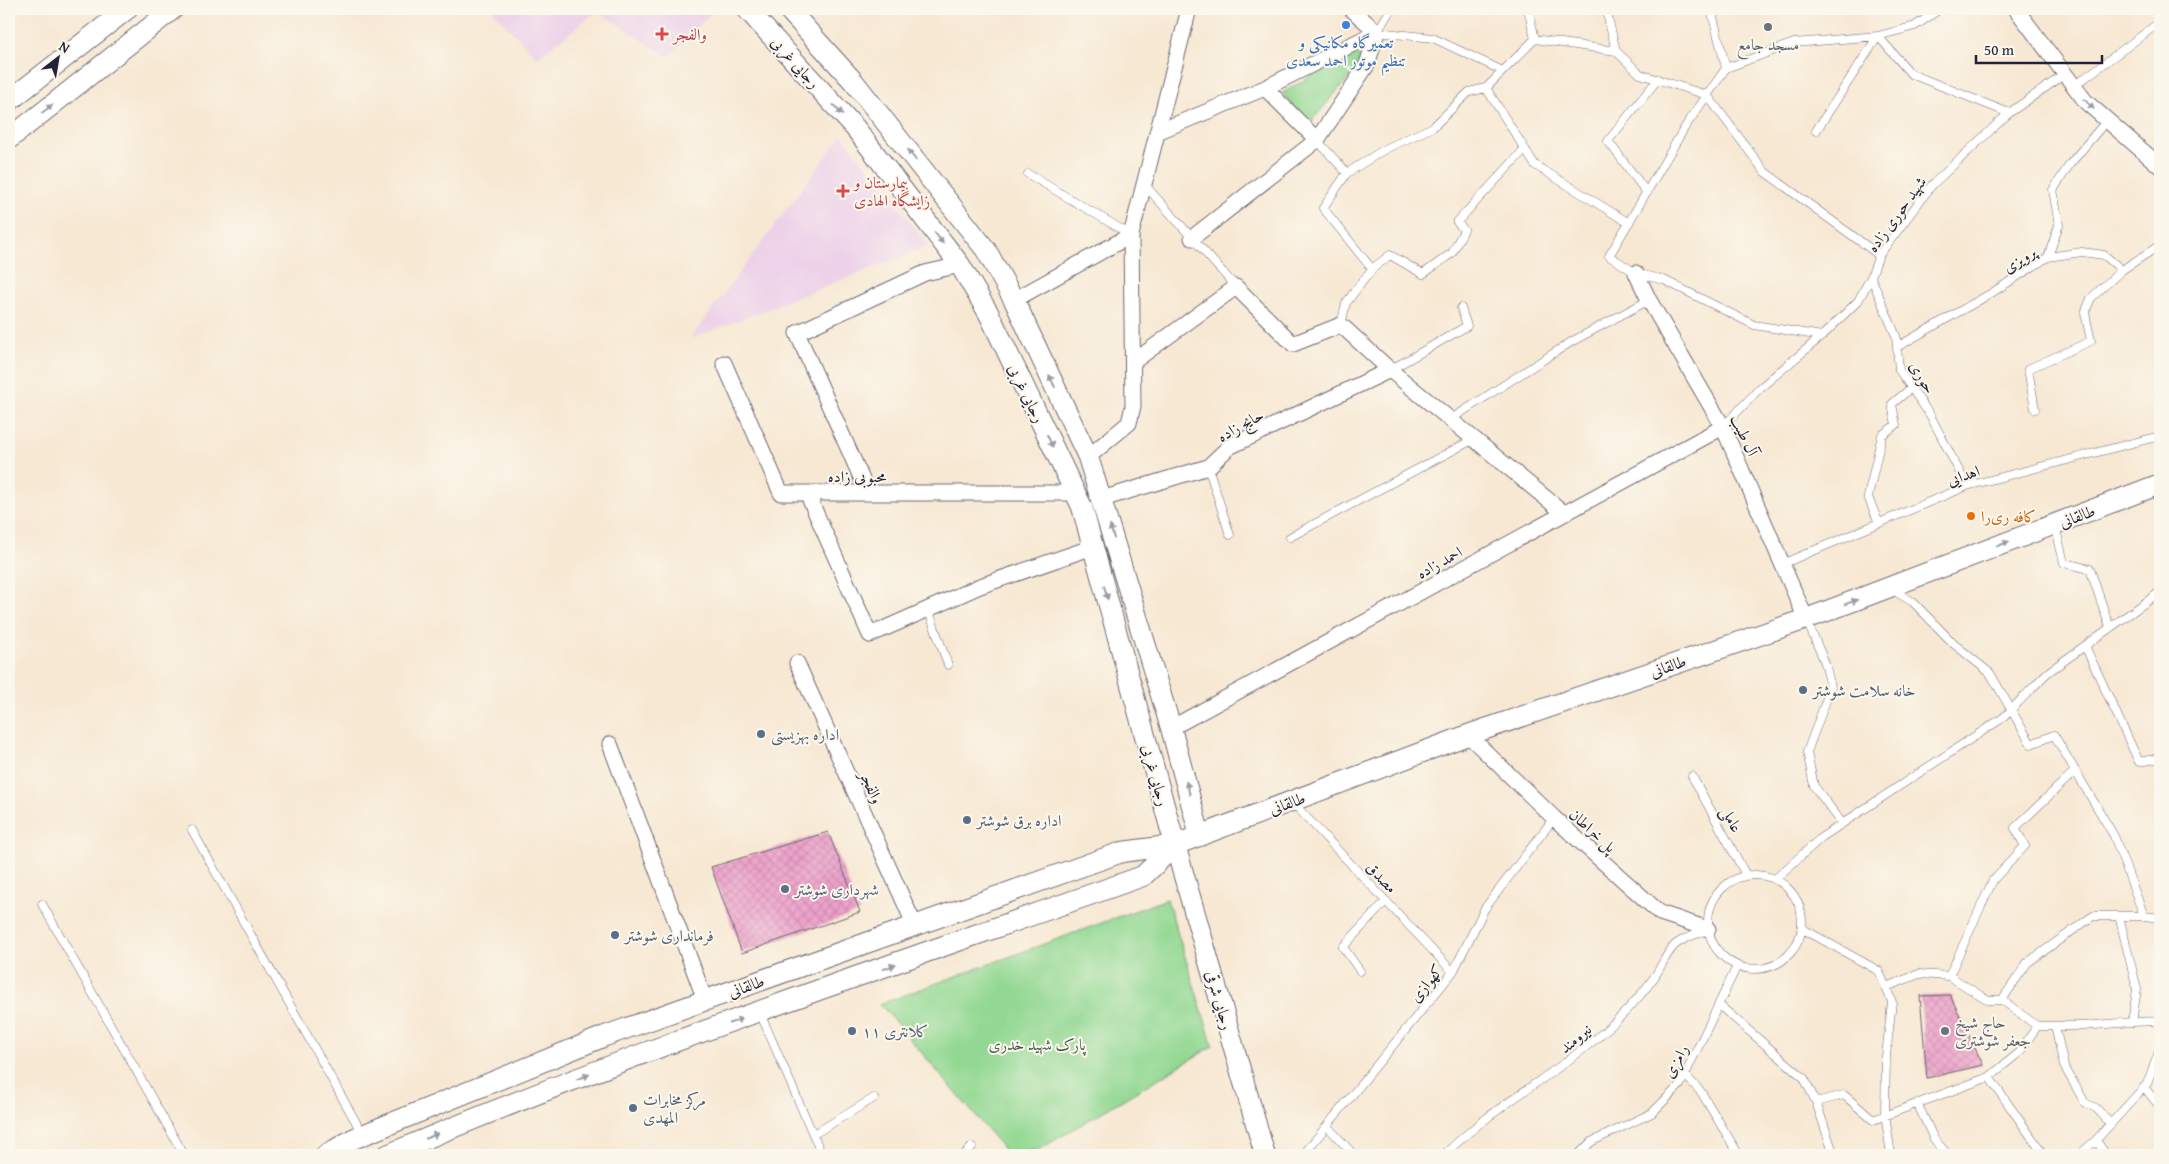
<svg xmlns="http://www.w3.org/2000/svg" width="2169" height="1164" font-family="'Gentium Book Plus',Amiri,serif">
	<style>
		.built { fill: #edd1e9 }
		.park { fill: #92d892; stroke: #5a7d66 }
		.building { fill: url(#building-cross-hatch) }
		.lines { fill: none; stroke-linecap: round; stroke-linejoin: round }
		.lane-casing { stroke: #6d6770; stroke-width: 9 }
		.street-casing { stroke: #6d6770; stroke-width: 17 }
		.secondary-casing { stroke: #6d6770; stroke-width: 22 }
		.lane { stroke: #fff; stroke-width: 8 }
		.street { stroke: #fff; stroke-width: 15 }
		.secondary { stroke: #fff; stroke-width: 20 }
		.oneway { fill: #9c9ca7 }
		.shop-dot { fill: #3f7fe0; stroke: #fbf7ec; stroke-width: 2 }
		.worship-dot { fill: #6b7280; stroke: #fbf7ec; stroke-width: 2 }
		.health-dot { fill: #e0444e; stroke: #fbf7ec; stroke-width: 2 }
		.food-dot { fill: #e8710a; stroke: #fbf7ec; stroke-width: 2 }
		.service-dot { fill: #5c6f8a; stroke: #fbf7ec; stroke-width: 2 }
		.labels { text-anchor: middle; stroke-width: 4; stroke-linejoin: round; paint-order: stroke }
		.health-label { font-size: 16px; fill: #be3a42; stroke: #fbf7ec; text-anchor: start }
		.shop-label { font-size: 16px; fill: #366cbe; stroke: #fbf7ec }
		.worship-label { font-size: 16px; fill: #5b616d; stroke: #fbf7ec }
		.street-label { font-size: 16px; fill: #22223b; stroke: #fbf7ec }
		.food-label { font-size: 16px; fill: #c56008; stroke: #fbf7ec; text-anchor: start }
		.service-label { font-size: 16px; fill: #4e5e75; stroke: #fbf7ec; text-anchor: start }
		.park-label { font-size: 16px; fill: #445955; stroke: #fbf7ec }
	</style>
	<defs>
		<pattern id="building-cross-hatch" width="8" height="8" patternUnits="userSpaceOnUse" patternTransform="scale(1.25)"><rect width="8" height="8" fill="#eda1ca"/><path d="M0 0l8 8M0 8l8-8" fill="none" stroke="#cb8aae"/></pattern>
	</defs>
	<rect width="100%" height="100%" fill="#fbf7ec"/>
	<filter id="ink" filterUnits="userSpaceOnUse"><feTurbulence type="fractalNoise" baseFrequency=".02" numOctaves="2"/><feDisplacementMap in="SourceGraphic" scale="10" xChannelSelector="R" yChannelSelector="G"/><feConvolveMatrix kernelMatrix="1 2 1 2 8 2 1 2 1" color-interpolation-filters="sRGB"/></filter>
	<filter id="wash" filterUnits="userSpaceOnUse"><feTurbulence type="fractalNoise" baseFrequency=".0096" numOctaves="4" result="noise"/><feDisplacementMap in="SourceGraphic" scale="20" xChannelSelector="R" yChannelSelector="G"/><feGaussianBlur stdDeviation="1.12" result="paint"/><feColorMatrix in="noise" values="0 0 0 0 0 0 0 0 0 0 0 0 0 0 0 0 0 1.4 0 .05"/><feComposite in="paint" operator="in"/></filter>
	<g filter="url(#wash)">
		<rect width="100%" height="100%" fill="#f7e8d3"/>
		<path class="built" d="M491 9H715L669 57 597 11 537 58Z
			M842 135 929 246 690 339Z"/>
		<path class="park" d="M1354 51 1360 57 1355 70 1310 123 1282 93Z
			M1167 899 1213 1046 1040 1149 1009 1155 880 1004Z"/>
		<g id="blocks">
			<path class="building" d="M828 832 860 912 742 953 711 867Z
				M1950 995 1983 1065 1927 1078 1920 996Z"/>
		</g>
	</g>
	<g filter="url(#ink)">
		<use href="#blocks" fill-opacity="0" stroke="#6d6770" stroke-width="1"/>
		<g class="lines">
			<g class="lane-casing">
				<path id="lane" d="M1391 9 1377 32 1433 38 1503 71 1486 88 1535 165 1629 223
					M1711 9 1726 68
					M1535 39 1616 51 1606 9
					M1616 51 1640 74 1707 95 1765 172 1879 255
					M1726 68 1685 127 1609 256 1636 273 1664 280 1754 325 1822 336
					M1726 68 1794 43 1878 36 1915 26 1940 9
					M1503 71 1535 39 1528 9
					M2074 86 2160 22
					M1486 88 1469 92 1433 127 1385 149 1347 173 1323 208 1372 269 1390 255 1423 274 1452 253 1464 230 1457 222 1525 149
					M1816 131 1878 36 1911 74 2009 113
					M1317 140 1347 173
					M1028 174 1131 235
					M1144 184 1236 287
					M1647 193 1608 141 1658 79
					M2048 257 2059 225 2053 190 2070 164 2107 120
					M1871 277 1896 336 1899 370 1930 415 1967 486
					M1341 325 1346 303 1372 269
					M1897 347 1990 294 2048 257 2082 252 2104 255 2122 270 2160 245
					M1390 370 1467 326 1461 308
					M2035 409 2028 369 2091 341 2085 313 2091 298 2122 270
					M1451 419 1571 342 1649 300
					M1723 427 1760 388 1822 336 1858 301 1871 277 1879 255 1932 185 2009 113 2065 74
					M1208 467 1230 535
					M1879 523 1868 497 1882 435 1896 425 1892 404 1911 388
					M2055 525 2064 563 2090 569 2110 628
					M1290 537 1474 439
					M1782 564 1967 486 2160 436
					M1891 589 1913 602 1954 644 1990 673 2031 744 2054 735 2114 836 2144 916 2160 918
					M928 609 948 665
					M1806 619 1825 663 1831 687 1807 752 1814 786 1842 823
					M2085 646 2139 762 2160 758
					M1692 776 1746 875
					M1293 803 1453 972
					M192 830 362 1133
					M1708 922a47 47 0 1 1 94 0a47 47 0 1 1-94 0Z
					M1775 879 1822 837 2004 717 2047 673 2160 592
					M42 904 184 1155
					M1803 929 1879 971 1892 1002 1886 1056 1885 1114 1891 1155
					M1360 971 1343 947 1386 901
					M1949 976 1988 1000H2002L2037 1026H2083L2132 1022 2160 1021
					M1886 987 1919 974 1949 976 1993 880 2025 846 2015 828 2075 771
					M2002 1000 2027 963 2093 916H2119
					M1719 1005 1804 1078 1816 1102 1844 1095 1873 1120 1989 1077 2020 1052 2037 1026
					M760 1013 822 1155
					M2132 1022 2137 989 2119 916H2144
					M2055 1026 2064 1066 2085 1103 2096 1108 2111 1124
					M1685 1075 1701 1092 1739 1155
					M1989 1077 2044 1155
					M2144 1087 2160 1107
					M1816 1102 1834 1155
					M1917 1103 1934 1139 1948 1155
					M1327 1126 1354 1155
					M814 1134 874 1098
					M964 1155 972 1147
					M1303 1155 1453 972 1485 908 1554 818
					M1444 1155C1500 1099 1573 1067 1628 1009 1637 999 1647 988 1655 976 1661 967 1667 952 1675 945 1683 938 1697 934 1706 930
					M1578 1155 1591 1142 1652 1113 1680 1085 1737 966
					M2079 1155 2096 1140
					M2106 1155 2096 1140 2147 1084 2160 1049"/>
			</g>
			<g class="street-casing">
				<path id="street" d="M1351 9 1377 32
					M2016 9 2086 102 2160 166
					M1157 132 1265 88
					M1192 238 1317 140 1265 88 1377 32 1367 65 1317 140
					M1636 273 1649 300 1723 427 1806 619
					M1014 300 1131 235
					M1133 362 1236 287 1293 344 1341 325 1390 370 1564 513
					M724 363 781 493H1075
					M1088 457 1129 423 1133 406 1131 235 1189 9
					M807 493 870 635 980 586 1093 547
					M868 493 797 333 925 273 960 265
					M1102 499 1208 467 1229 447 1390 370
					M797 663 915 926
					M1171 728 1723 427
					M1468 735 1554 818 1660 913 1708 929
					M610 744 705 1000"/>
			</g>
			<g class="secondary-casing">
				<path id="secondary" d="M747 9 856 129 960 265 989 314 1082 507 1175 845 1265 1155
					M788 9 854 82 986 250 1014 300 1088 457 1171 728 1200 836
					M9 101 127 9
					M9 139 173 9
					M1175 845 1468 735 1806 619 2160 484
					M326 1155 353 1139 605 1036 1122 852 1175 845 1143 876C890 966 634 1050 387 1155"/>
			</g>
			<use href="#lane" class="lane"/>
			<use href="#street" class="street"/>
			<use href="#secondary" class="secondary"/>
		</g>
		<defs><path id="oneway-solid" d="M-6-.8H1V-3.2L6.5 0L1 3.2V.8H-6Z" transform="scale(1.25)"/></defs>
		<g class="oneway">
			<use href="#oneway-solid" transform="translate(2089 104) rotate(44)"/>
			<use href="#oneway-solid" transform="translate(47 109) rotate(-38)"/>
			<use href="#oneway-solid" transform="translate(838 110) rotate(48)"/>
			<use href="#oneway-solid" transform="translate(912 155) rotate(-128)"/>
			<use href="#oneway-solid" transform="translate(939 238) rotate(52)"/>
			<use href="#oneway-solid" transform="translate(1052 381) rotate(-115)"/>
			<use href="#oneway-solid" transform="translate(1050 441) rotate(64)"/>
			<use href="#oneway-solid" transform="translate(1112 532) rotate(-107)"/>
			<use href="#oneway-solid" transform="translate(2003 544) rotate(-21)"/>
			<use href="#oneway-solid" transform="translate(1106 593) rotate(75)"/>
			<use href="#oneway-solid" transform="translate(1851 602) rotate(-20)"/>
			<use href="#oneway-solid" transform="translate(1188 788) rotate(-106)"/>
			<use href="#oneway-solid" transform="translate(889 967) rotate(-20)"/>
			<use href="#oneway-solid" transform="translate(736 1021) rotate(-20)"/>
			<use href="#oneway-solid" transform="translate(583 1077) rotate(-21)"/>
			<use href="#oneway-solid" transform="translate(432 1136) rotate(-23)"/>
		</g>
	</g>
	<circle class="shop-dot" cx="1346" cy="25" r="5"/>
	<g class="worship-dot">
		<circle cx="1768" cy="27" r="5"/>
		<circle cx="1945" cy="1031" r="5"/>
	</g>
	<g class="health-dot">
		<path d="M659.5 26.5h5v5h5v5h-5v5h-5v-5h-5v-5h5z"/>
		<path d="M840.5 183.5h5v5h5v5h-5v5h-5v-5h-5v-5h5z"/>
	</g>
	<circle class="food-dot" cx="1971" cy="516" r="5"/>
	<g class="service-dot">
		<circle cx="1803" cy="690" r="5"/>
		<circle cx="761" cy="734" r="5"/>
		<circle cx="967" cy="820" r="5"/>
		<circle cx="785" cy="889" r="5"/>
		<circle cx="615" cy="935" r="5"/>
		<circle cx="852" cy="1031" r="5"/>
		<circle cx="633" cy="1108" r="5"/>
	</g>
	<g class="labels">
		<g class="health-label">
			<text x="673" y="40">والفجر</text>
			<text x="854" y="188">بیمارستان و<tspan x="854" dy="18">زایشگاه الهادی</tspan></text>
		</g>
		<g class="shop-label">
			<text x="1346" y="48">تعمیرگاه مکانیکی و<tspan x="1346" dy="18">تنظیم موتور احمد سعدی</tspan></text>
		</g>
		<g class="worship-label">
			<text x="1768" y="50">مسجد جامع</text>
			<text x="1955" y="1028" text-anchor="start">حاج شیخ<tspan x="1955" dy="18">جعفر شوشتری</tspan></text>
		</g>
		<g class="street-label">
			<text transform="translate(796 62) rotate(48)" y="6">رجایی غربی</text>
			<text transform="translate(1896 214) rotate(-54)" y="6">شهید حوری زاده</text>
			<text transform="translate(2019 259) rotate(-32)" y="6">پرویزی</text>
			<text transform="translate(1923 377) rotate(59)" y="6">حوری</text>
			<text transform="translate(1027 393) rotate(64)" y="6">رجایی غربی</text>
			<text transform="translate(1240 425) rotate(-29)" y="6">حایج زاده</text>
			<text transform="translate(1745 435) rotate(65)" y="6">آل طیب</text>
			<text transform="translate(1963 475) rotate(-19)" y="6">اهدایی</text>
			<text x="857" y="482">محبوبی زاده</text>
			<text transform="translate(2077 516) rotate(-21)" y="6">طالقانی</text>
			<text transform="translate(1439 562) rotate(-29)" y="6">احمد زاده</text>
			<text transform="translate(1668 666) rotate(-19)" y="6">طالقانی</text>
			<text transform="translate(1156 775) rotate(75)" y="6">رجایی غربی</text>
			<text transform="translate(872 787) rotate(66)" y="6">والفجر</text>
			<text transform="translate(1287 803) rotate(-20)" y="6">طالقانی</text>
			<text transform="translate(1732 819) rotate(61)" y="6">عاملی</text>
			<text transform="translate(1593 830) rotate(42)" y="6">پل خراطان</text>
			<text transform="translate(1382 877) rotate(46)" y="6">مصدق</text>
			<text transform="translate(1426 983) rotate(-51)" y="6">کهوازی</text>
			<text transform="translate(746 986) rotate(-20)" y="6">طالقانی</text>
			<text transform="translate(1220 1000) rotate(74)" y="6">رجایی شرقی</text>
			<text transform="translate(1575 1038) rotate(-40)" y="6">نیرومند</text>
			<text transform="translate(1675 1061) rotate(-61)" y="6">رامزی</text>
		</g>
		<g class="food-label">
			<text x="1981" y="522">کافه‌ ری‌را</text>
		</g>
		<g class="service-label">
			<text x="1813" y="696">خانه سلامت شوشتر</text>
			<text x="771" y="740">اداره بهزیستی</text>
			<text x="977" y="826">اداره برق شوشتر</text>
			<text x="795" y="895">شهرداری شوشتر</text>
			<text x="625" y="941">فرمانداری شوشتر</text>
			<text x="862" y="1037">کلانتری ۱۱</text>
			<text x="643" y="1105">مرکز مخابرات<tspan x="643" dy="18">المهدی</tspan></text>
		</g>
		<g class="park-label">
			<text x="1037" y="1050">پارک شهید خدری</text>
		</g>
	</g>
	<rect width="2169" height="1164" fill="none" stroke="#fbf7ec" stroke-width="30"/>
	<g transform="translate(58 58) rotate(31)" stroke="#fbf7ec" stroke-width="4" paint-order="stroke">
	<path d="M0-4L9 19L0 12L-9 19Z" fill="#22223b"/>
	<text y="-8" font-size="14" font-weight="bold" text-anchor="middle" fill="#22223b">N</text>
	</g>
	<path d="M1976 55v8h126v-8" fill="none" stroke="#22223b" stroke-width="2.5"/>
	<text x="1984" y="55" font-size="15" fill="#22223b" stroke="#fbf7ec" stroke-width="4" paint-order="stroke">50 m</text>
</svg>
